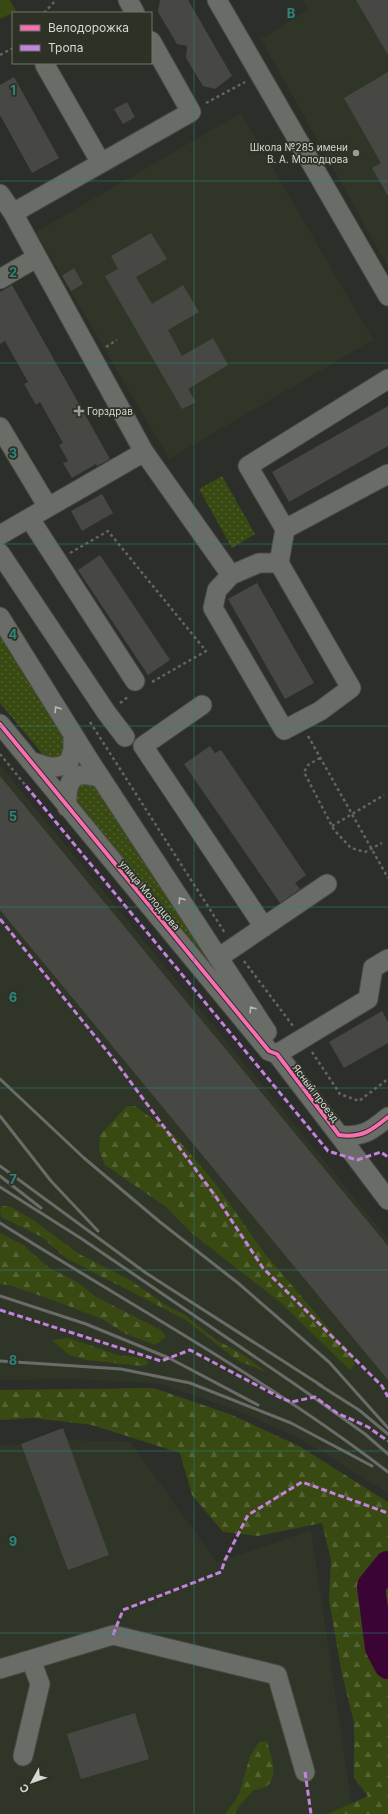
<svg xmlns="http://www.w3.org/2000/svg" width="388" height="1814" font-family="Inter,sans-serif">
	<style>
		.built { fill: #303627 }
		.grass { fill: #384912 }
		.forest { fill: url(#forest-firs) }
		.park { fill: url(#park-dots) }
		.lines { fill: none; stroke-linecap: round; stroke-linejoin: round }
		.river { stroke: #3a0435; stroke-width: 28 }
		.building { fill: #474844 }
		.minor-casing { stroke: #474944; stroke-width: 21 }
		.path { stroke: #636560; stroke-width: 2.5; stroke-dasharray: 3 3; stroke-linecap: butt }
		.minor { stroke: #6a6c68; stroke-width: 19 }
		.rail { stroke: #6b6c69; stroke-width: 3 }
		.quiet { stroke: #c483df; stroke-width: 3; stroke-dasharray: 6 3; stroke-linecap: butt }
		.cycleway-casing { stroke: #2d3126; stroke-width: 6 }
		.cycleway { stroke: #f96db3; stroke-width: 4 }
		.oneway { stroke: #b6b8b2 }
		.grid { fill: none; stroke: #2d857d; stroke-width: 1; stroke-opacity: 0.55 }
		.poi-dot { fill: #9a9c97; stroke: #2d3126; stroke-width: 1.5 }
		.labels { text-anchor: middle; stroke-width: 3.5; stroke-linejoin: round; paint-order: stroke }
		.poi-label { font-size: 10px; fill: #d6d8d2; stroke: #2d3126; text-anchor: end }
		.street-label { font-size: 10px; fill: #d6d8d2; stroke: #2d3126 }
		.grid-label { font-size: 13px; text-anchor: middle; font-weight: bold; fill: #2d857d; stroke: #2d3126; stroke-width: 3.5; stroke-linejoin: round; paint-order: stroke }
	</style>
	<defs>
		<pattern id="forest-firs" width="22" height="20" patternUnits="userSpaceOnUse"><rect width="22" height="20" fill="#384912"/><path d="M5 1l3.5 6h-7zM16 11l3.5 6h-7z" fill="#546234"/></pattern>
		<pattern id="park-dots" width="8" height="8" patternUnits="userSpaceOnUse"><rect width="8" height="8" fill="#384912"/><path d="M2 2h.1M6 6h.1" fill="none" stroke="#546234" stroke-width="1.8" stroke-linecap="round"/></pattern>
	</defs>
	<rect width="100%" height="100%" fill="#2c2e29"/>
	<path class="built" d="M303 0H388V267L261 39 308 10Z
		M241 113 373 340 169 459 36 232Z
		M0 765 388 1239V1493L301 1439 234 1409 156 1383 72 1379 0 1380Z
		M63 1428 67 1440 130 1442 217 1562 311 1530 352 1807 348 1814H0V1445L21 1444Z"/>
	<path class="grass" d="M0 0H10L16 11 0 19Z"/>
	<path class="forest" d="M127 1106H135L174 1135 215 1183 265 1254 353 1357 355 1364 350 1370 280 1302 194 1235 165 1206 105 1165 99 1150 100 1135Z
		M3 1206 11 1207 33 1220 79 1254 130 1280 164 1304 185 1315 216 1340 244 1355 266 1372 237 1360 186 1320 66 1258 42 1237 1 1217 0 1208Z
		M0 1233 23 1245 48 1267 77 1282 96 1297 161 1330 166 1337 155 1345 124 1333 104 1320 61 1303 9 1285 0 1284Z
		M68 1338 121 1356 145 1358 149 1364 142 1366 87 1360 69 1355 52 1340Z
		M154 1388 232 1415 299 1446 388 1502V1814H328L368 1796 354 1778V1723L342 1674 329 1600 331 1560 322 1523 258 1536 223 1532 192 1495 180 1453 92 1425 33 1418 0 1420V1390Z
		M267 1741C272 1760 283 1788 254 1790L238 1807 235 1814H225L239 1795 250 1756 259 1742Z"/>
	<path class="park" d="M222 476 255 534 232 548 199 489Z
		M0 630 68 736 60 759 44 756 0 703Z
		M83 781 97 784 230 993 73 801 74 787Z"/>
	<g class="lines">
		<path class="river" d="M388 1565 371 1586 379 1648 388 1665"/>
	</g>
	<path class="building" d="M160 0H188L232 76 215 89 203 86 186 58 187 46 177 44 158 12Z
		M356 0H388V55Z
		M388 72V196L372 168 381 163 344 98Z
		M14 77 59 158 32 173 0 115V85Z
		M127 102 135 117 123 124 114 109Z
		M151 233 167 259 136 277 152 304 183 285 199 312 168 330 182 356 213 338 228 365 188 389 196 402 182 409 105 276 118 269 111 256Z
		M74 268 83 284 71 291 62 276Z
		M12 285 110 459 97 466 96 464 72 478 63 463 68 461 59 445 63 443 40 402 36 405 24 384 28 382 5 341 0 344V292Z
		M388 406V446L289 502 272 472Z
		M102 494 113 513 82 531 71 511Z
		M100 555 170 660 148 675 78 570Z
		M257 583 314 683 285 699 228 599Z
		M210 746 215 753 221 750 306 875 295 883 300 889 280 903 184 764Z
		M0 776 388 1246V1380L0 910Z
		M382 1011 388 1022V1043L344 1068 329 1042Z
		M63 1428 109 1555 68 1570 21 1444Z
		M135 1713 149 1759 81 1779 67 1734Z"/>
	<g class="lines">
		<g class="minor-casing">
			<path id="minor" d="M128 0 135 13
				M217 0 388 296
				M45 65 101 163
				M0 194 13 213 144 452 0 535
				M13 213 191 112 151 41
				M0 279 36 258
				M388 379 248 466 285 529 388 474
				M0 427 48 507
				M144 452 231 575 217 590 213 608 284 730 320 711 351 688 279 563H259L231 575
				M30 519 135 681
				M0 553 106 712 125 737
				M279 563 285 529
				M0 617 89 760 267 1032
				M202 705 143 746 264 927
				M0 724 269 1051 277 1054 339 1135C362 1138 371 1131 388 1117
				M30 761C44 766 56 771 69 762L73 750V734
				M67 807C66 780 72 769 101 778
				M218 958 327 884
				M277 1054 368 999 373 968 388 959
				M339 1135 388 1200
				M0 1669 113 1635 277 1675 305 1772
				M23 1756 40 1684 31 1660"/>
		</g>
		<path class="path" d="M44 13 56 0
			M0 55 13 48
			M206 103 245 82
			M106 347 117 340
			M70 553 108 531 206 651 152 682
			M120 703 129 696
			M90 722 225 933
			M308 736 388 878
			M0 754 26 786
			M320 758 308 765 304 772 334 830 351 848 365 852 382 843
			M332 826 384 795
			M244 961 293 1026
			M312 1052 340 1094 359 1101 388 1079"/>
		<use href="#minor" class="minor"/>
		<path class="rail" d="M0 1079 84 1158 160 1222 238 1283 329 1362 388 1428
			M0 1116 51 1181 98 1231
			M0 1166 146 1273 322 1386
			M0 1176 41 1208
			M0 1187 82 1239 299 1387 365 1434 388 1454
			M0 1223C130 1305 266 1378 388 1472
			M0 1296 86 1324 169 1358 258 1405
			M0 1361 121 1369 190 1383 291 1423 372 1466
			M318 1384 359 1410 388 1434"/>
		<path class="quiet" d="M26 786 328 1151 357 1160 381 1152 388 1157
			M0 919 115 1061 216 1197 263 1268 382 1386 388 1397
			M0 1310 161 1361 190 1350 281 1398 291 1402 315 1397 337 1413 368 1427 388 1441
			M113 1635 123 1610 221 1572 225 1560 248 1515 302 1482 385 1512H388
			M305 1772 311 1814"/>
		<g class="cycleway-casing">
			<path id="cycleway" d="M0 724 269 1051 277 1054 339 1135C362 1138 371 1131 388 1117"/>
		</g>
		<use href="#cycleway" class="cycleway"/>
	</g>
	<defs><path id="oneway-chevron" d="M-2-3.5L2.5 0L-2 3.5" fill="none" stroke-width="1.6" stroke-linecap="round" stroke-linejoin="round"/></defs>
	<g class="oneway">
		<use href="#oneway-chevron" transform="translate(57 709) rotate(-122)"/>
		<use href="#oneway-chevron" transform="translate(181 900) rotate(-123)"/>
		<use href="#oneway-chevron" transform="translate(252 1009) rotate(-123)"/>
	</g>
	<path class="grid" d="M194 0V1814M0 181H388M0 363H388M0 544H388M0 726H388M0 907H388M0 1088H388M0 1270H388M0 1451H388M0 1633H388"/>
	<g class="poi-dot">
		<circle cx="356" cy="153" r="4"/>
		<path d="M77 405h4v4h4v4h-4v4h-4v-4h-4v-4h4z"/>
	</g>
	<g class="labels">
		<g class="poi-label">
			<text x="348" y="151">Школа №285 имени<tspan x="348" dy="12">В. А. Молодцова</tspan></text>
			<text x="87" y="415" text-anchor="start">Горздрав</text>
		</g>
		<g class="street-label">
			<text transform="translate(150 895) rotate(50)" y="4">улица Молодцова</text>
			<text transform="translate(316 1093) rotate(53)" y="4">Ясный проезд</text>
		</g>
	</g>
	<g class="grid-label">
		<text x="291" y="18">B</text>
		<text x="13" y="95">1</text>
		<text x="13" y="277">2</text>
		<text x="13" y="458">3</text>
		<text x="13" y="639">4</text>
		<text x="13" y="821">5</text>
		<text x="13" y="1002">6</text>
		<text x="13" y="1184">7</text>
		<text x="13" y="1365">8</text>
		<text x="13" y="1546">9</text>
	</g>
	<rect x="12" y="12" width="140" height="52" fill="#2d3126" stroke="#71746b"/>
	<rect x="20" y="25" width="20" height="6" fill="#f96db3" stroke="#71746b"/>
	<text x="48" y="32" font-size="12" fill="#d6d8d2">Велодорожка</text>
	<rect x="20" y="45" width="20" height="6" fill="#c483df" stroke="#71746b"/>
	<text x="48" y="52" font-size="12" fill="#d6d8d2">Тропа</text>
	<g transform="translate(32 1782) rotate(230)" stroke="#2d3126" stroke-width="3" paint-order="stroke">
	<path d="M0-3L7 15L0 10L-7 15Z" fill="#d6d8d2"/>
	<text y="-6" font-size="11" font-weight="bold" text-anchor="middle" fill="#d6d8d2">С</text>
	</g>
</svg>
